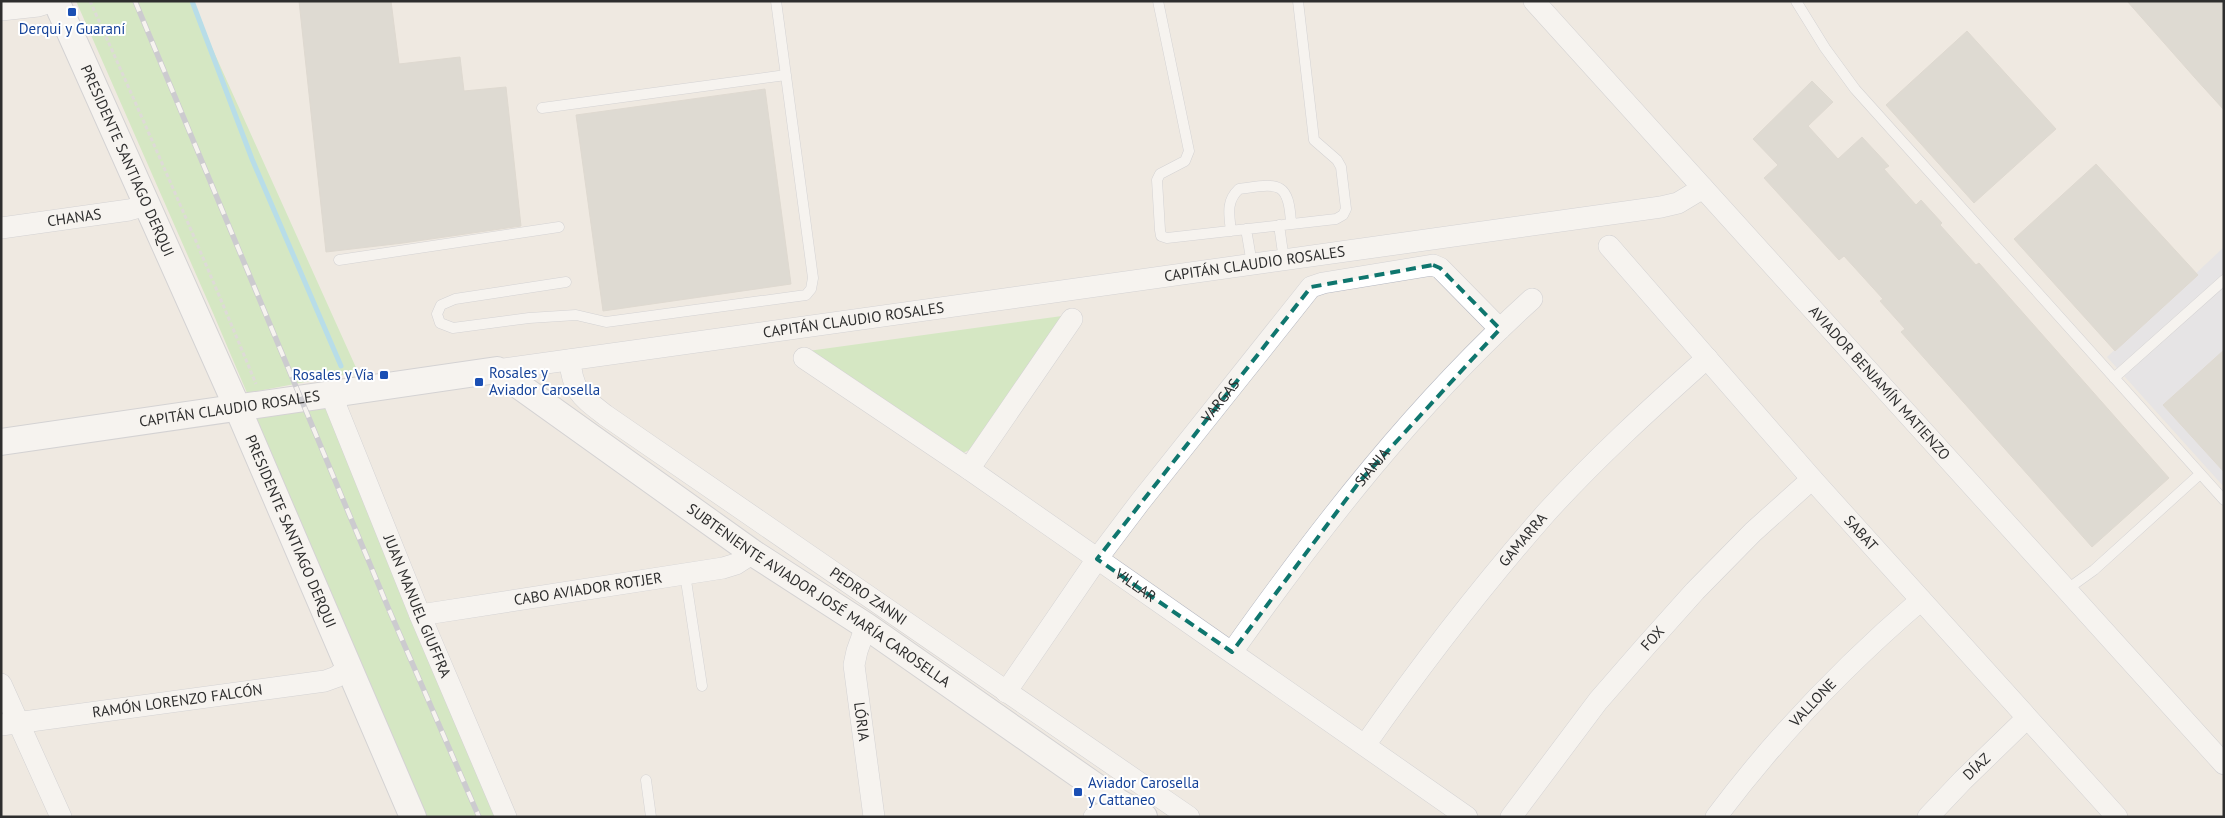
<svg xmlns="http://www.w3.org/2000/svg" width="2225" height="818" font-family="'PT Sans',sans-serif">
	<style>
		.airport { fill: #dcdee8 }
		.green { fill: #b6e59e }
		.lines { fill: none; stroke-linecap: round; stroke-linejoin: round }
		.stream { stroke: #75cff0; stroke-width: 5 }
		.building { fill: #cbc7bf; stroke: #cbc5ba }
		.service-casing { stroke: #b4b7c1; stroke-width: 11 }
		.minor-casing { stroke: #b4b7c1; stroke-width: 22 }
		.tertiary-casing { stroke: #b4b7c1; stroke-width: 28 }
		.path { stroke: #c9c9c9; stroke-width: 3; stroke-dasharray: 4 2.5; stroke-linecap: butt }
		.service { stroke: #fff; stroke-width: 10 }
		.minor { stroke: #fff; stroke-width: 21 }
		.tertiary { stroke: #fff; stroke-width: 26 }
		.rail-casing { stroke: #a3a6b8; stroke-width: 5.5 }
		.rail { stroke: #fff; stroke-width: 4; stroke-dasharray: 11; stroke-linecap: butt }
		.marked { fill: none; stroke: #0f766e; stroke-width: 4; stroke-dasharray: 10 6; stroke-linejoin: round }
		.transit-dot { fill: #1a4fb4; stroke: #fff; stroke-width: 2 }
		.labels { text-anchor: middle; stroke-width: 4; stroke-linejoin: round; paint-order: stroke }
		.transit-label { font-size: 15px; fill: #164399; stroke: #fff; text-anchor: start }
		.street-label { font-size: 15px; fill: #2e2e2e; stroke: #fff }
	</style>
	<rect width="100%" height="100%" fill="#efe9e1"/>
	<path class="airport" d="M2224 247V487L2107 357Z"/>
	<path class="green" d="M76 1H191L358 372 247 393 213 313Z
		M1062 316 973 448 963 453 808 351Z
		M323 403 420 615 506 817H426L332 599 249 414Z"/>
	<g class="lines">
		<path class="stream" d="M192 1 252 159 341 366"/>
	</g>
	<path class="building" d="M299 1H391L399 64 460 57 464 91 506 87 521 226 403 243 326 252Z
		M2127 1H2224V110L2195 78Z
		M1967 31 2056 129 1974 203 1886 105Z
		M1812 81 1833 102 1808 126 1838 159 1862 137 1889 166 1884 169 1916 205 1921 200 1942 223 1940 225 1976 265 1979 263 2169 478 2092 547 1901 332 1905 329 1880 301 1883 299 1844 256 1839 260 1764 178 1778 165 1753 139Z
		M765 89 791 284 603 311 576 115Z
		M2096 164 2198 275 2115 351 2014 239Z
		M2224 350V472L2163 405Z"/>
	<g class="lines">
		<g class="service-casing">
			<path id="service" d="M1158 1 1189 151 1185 161 1160 174 1157 180 1160 230 1161 236 1167 238 1336 219 1343 215 1346 209 1341 167 1337 160 1314 140 1298 1
				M1796 1 1825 48 1855 89 2224 500
				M542 108 786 75
				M1279 225 1284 260
				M1246 229 1252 264
				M1231 231C1229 214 1226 201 1239 189 1277 184 1289 179 1291 224
				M339 260 559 227
				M566 282 455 299 441 305 437 314 440 323 453 328 529 318 576 315 606 322 806 295 811 289 813 278 776 1
				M2114 378 2224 280
				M685 574 702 686
				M2066 590 2094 570 2200 474
				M646 780 651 817"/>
		</g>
		<g class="minor-casing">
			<g id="minor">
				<path id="s1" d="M1534 1 2224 764"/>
				<path d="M1 10 38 6 54 1"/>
				<path id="s2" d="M1 228 129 210 147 205"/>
				<path id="s3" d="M1609 246 1812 479 2117 817"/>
				<path id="s4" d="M804 358 969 469 1467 817"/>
				<path id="s5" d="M570 360C572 391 582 397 605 415L1189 817"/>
				<path id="s6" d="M497 370 1661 207 1678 203 1703 188"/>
				<path id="s7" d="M331 394 420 615 506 817"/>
				<path d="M969 469 1072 319"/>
				<path id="s8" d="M420 615 723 568 736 564 753 553"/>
				<path id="s9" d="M866 626 857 651 854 665 874 817"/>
				<path id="s10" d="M1232 652C1322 525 1417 403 1532 299"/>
				<path d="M1 684 61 817"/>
				<path id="s11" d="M1006 692 1097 559 1140 502 1311 287 1323 283 1433 265 1440 268 1500 329"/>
				<path id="s12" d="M1 725 325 681 336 677 348 669"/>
				<path id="s13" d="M1365 745C1421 665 1481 587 1546 513 1596 458 1651 408 1707 358"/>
				<path d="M1094 817 1103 813 1118 802"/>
				<path id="s14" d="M1511 817 1598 701 1645 647 1695 591 1753 532 1812 479"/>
				<path id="s15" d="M1716 817C1776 737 1845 665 1921 600"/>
				<path id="s16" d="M1928 817 1963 780 2027 718"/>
			</g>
		</g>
		<g class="tertiary-casing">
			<g id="tertiary">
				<path id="s17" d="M56 1 238 409 413 817"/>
				<path id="s18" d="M1 442 497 370 753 553 866 626 1118 802 1144 817"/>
			</g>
		</g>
		<path class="path" d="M90 1C147 128 203 255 256 384"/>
		<use href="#service" class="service"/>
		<use href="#minor" class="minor"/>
		<use href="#tertiary" class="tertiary"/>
		<g class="rail-casing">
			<path id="rail" d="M135 1 387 605 479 817"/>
		</g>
		<use href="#rail" class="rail"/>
	</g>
	<path d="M0 0H2225V818H0ZM1433 265 1440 268 1500 329 1360 481 1232 652 1097 559 1311 287Z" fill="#efe9e1" fill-opacity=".55" fill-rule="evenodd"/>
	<path class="marked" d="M1433 265 1440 268 1500 329 1360 481 1232 652 1097 559 1311 287Z"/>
	<g class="transit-dot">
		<rect x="67" y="7" width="10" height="10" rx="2.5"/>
		<rect x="379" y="370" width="10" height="10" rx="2.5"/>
		<rect x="474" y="377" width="10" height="10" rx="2.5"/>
		<rect x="1073" y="787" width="10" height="10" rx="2.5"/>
	</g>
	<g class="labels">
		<g class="transit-label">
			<text x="72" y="34" text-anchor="middle">Derqui y Guaraní</text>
			<text x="489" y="378">Rosales y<tspan x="489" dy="17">Aviador Carosella</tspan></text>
			<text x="374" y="380" text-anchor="end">Rosales y Vía</text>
			<text x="1088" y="788">Aviador Carosella<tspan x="1088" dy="17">y Cattaneo</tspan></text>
		</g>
		<g class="street-label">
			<text dy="5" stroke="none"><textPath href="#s17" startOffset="175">PRESIDENTE SANTIAGO DERQUI</textPath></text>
			<text dy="5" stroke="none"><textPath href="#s2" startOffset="74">CHANAS</textPath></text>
			<text dy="5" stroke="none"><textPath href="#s6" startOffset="765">CAPITÁN CLAUDIO ROSALES</textPath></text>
			<text dy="5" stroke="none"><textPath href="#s6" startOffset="360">CAPITÁN CLAUDIO ROSALES</textPath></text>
			<text dy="5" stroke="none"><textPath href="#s1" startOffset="515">AVIADOR BENJAMÍN MATIENZO</textPath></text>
			<text dy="5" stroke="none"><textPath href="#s11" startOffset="362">VARGAS</textPath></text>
			<text dy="5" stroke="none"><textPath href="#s18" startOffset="231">CAPITÁN CLAUDIO ROSALES</textPath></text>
			<text dy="5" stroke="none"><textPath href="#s10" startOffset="232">SIANJA</textPath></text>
			<text dy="5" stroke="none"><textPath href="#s17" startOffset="580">PRESIDENTE SANTIAGO DERQUI</textPath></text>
			<text dy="5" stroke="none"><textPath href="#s3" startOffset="382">SABAT</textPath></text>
			<text dy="5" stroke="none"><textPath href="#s13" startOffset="259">GAMARRA</textPath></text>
			<text dy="5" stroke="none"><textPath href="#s4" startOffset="402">VILLAR</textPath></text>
			<text dy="5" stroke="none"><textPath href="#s8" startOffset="170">CABO AVIADOR ROTJER</textPath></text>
			<text dy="5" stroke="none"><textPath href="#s18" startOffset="894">SUBTENIENTE AVIADOR JOSÉ MARÍA CAROSELLA</textPath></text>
			<text dy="5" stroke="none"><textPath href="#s5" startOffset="388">PEDRO ZANNI</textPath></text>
			<text dy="5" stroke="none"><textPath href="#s7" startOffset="229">JUAN MANUEL GIUFFRA</textPath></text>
			<text dy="5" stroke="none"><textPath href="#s14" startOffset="228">FOX</textPath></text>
			<text dy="5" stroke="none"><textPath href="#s12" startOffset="178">RAMÓN LORENZO FALCÓN</textPath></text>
			<text dy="5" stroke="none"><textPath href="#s15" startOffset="150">VALLONE</textPath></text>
			<text dy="5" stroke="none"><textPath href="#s9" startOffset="98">LÓRIA</textPath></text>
			<text dy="5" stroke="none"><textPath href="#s16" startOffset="70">DÍAZ</textPath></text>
		</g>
	</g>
	<rect width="2225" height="818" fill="none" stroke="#2e2e2e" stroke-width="5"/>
</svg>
